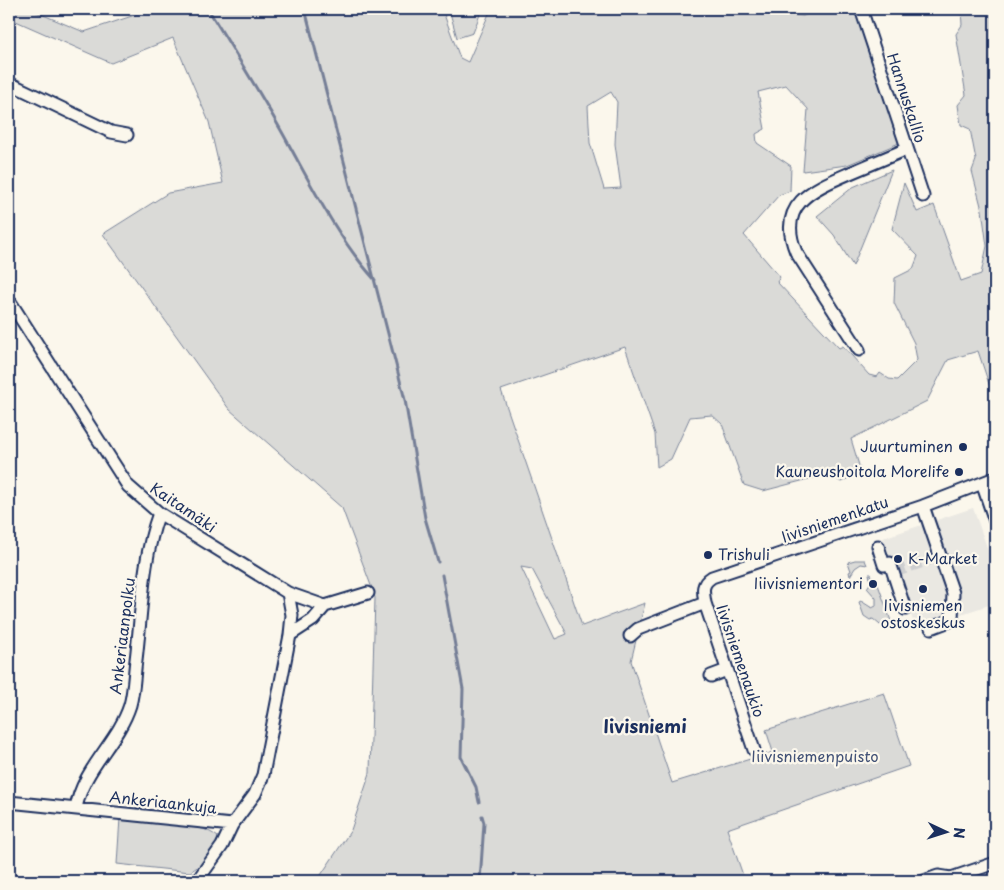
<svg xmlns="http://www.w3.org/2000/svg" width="1004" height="890" font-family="'Playpen Sans',sans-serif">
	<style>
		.built { fill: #eae8e2 }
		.green { fill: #dadad7; stroke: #7a849a; fill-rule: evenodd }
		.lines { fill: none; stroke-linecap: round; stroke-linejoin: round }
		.stream { stroke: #747e96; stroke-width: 3 }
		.minor-tunnel { stroke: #cecfd0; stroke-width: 11; stroke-dasharray: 11 5.5; stroke-linecap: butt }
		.minor-casing { stroke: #1b2f5e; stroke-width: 15 }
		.minor { stroke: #fbf7ec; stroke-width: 11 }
		.poi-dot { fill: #1b2f5e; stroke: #fbf7ec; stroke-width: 2 }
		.labels { text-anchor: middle; stroke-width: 4.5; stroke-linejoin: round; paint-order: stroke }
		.street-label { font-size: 15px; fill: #1b2f5e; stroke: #fbf7ec }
		.poi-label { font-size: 15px; fill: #1b2f5e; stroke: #fbf7ec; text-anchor: end }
		.park-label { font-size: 15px; fill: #415176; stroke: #fbf7ec }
		.quarter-label { font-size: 18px; font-weight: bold; fill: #1b2f5e; stroke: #fbf7ec }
	</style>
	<rect width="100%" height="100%" fill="#fbf7ec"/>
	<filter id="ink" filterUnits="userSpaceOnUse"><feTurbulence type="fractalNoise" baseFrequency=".02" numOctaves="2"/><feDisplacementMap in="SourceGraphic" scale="10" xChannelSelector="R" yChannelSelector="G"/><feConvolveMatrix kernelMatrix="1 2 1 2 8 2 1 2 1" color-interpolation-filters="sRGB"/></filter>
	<g filter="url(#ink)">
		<path class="built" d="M973 508 995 570V603L916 629 883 538Z"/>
		<path class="green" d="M12 9H29L84 32 153 9H442L460 58 468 62 491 9H767L776 13 803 16 820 9H855L899 143 847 165 803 171 808 109 786 85 758 92 765 129 756 134 757 143 791 166 790 191 779 195 744 235 780 277 777 282 839 348 843 346 869 375 877 377 880 373 889 379 897 380 917 360 914 343 894 303 895 278 913 269 918 256 892 229 904 183 917 212 934 205 961 281 981 274 987 246 982 210 972 171 976 160 970 129 961 125 958 105 966 95 956 34 962 25 961 9H995V402L978 351 948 360 927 401 851 439 861 472 841 482 828 474 763 491 744 485 722 424 712 415 690 417 671 459 657 467 655 434 625 347 501 390 582 626 645 603 631 661 672 783 773 752 766 730 884 693 909 766 727 829 745 881H317L351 830 370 773 375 598 373 591 342 508 229 409 103 234 168 193 223 183 209 122 173 38 111 63 9 18ZM611 92 617 102 615 144 621 188 604 189 590 143 588 106ZM521 567 532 569 567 634 555 639Z
			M449 9H482L473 33 457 38Z
			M892 170 853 266 834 235 817 216 853 187Z
			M855 560H865L867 565 861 564 855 568 850 576 849 572 851 571 848 562Z
			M869 574H871L873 579H876L891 621 880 625 873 619 870 620 864 616 859 602 861 601 872 608 876 606V598L867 588 871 582Z
			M120 818C148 821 197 820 218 837 217 854 202 864 190 872L117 864Z"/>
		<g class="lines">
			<path class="stream" d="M208 9C235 53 263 97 288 143 314 190 339 240 375 280
				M305 9 405 400 425 518 438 562
				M442 575 463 689 461 757 476 787 479 802
				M480 881 484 823 482 816"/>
			<path class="minor-tunnel" d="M895 572 934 558"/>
			<g class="minor-casing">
				<path id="minor" d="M861 9 923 196
					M9 83 111 132 127 135
					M9 300 128 486 159 513 288 593 325 606 368 593
					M859 350 796 252C776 204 813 189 850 173 869 165 888 157 907 149
					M982 483 995 521
					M923 506 953 593 952 620 931 628
					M878 546 884 565 890 563 905 609
					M290 635 313 620 325 606
					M630 636 638 629 705 603
					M711 676 727 670
					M754 750 705 603C703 591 701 584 712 577L923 506 995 478
					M9 802 232 825 255 794 263 775 290 635 292 615 288 593
					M76 809C82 769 118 743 130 705 134 691 134 675 136 660 142 611 142 559 159 513
					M197 881 222 846 232 825
					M924 881 938 876 951 878 995 863"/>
			</g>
			<use href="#minor" class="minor"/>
		</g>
	</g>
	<g class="poi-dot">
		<circle cx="963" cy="447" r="5"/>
		<circle cx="959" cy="472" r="5"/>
		<circle cx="708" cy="555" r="5"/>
		<circle cx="898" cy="559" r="5"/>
		<circle cx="873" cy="584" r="5"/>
		<circle cx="923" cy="589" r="5"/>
	</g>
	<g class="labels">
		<g class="street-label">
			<text transform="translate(906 98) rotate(72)" y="5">Hannuskallio</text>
			<text transform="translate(183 508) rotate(34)" y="5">Kaitamäki</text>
			<text transform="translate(835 520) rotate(-19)" y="5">Iivisniemenkatu</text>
			<text transform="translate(123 636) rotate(-83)" y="5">Ankeriaanpolku</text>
			<text transform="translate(740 661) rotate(71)" y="5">Iivisniemenaukio</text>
			<text transform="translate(163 803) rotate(6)" y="5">Ankeriaankuja</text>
		</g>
		<g class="poi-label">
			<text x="953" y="452">Juurtuminen</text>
			<text x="949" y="477">Kauneushoitola Morelife</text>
			<text x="718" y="560" text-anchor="start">Trishuli</text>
			<text x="908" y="564" text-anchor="start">K-Market</text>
			<text x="863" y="589">Iiivisniementori</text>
			<text x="923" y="611" text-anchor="middle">Iivisniemen<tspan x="923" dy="17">ostoskeskus</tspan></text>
		</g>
		<g class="park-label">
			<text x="815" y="762">Iiivisniemenpuisto</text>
		</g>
		<g class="quarter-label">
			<text x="645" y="733">Iivisniemi</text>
		</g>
	</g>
	<rect width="1004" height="890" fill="none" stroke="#fbf7ec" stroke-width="30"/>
	<rect x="15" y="15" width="974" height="860" fill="none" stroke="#1b2f5e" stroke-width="2" filter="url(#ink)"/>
	<g transform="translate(946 832) rotate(94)" stroke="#fbf7ec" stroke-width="4" paint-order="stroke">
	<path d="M0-4L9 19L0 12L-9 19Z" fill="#1b2f5e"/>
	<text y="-8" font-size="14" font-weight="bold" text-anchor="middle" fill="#1b2f5e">N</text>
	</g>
</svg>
